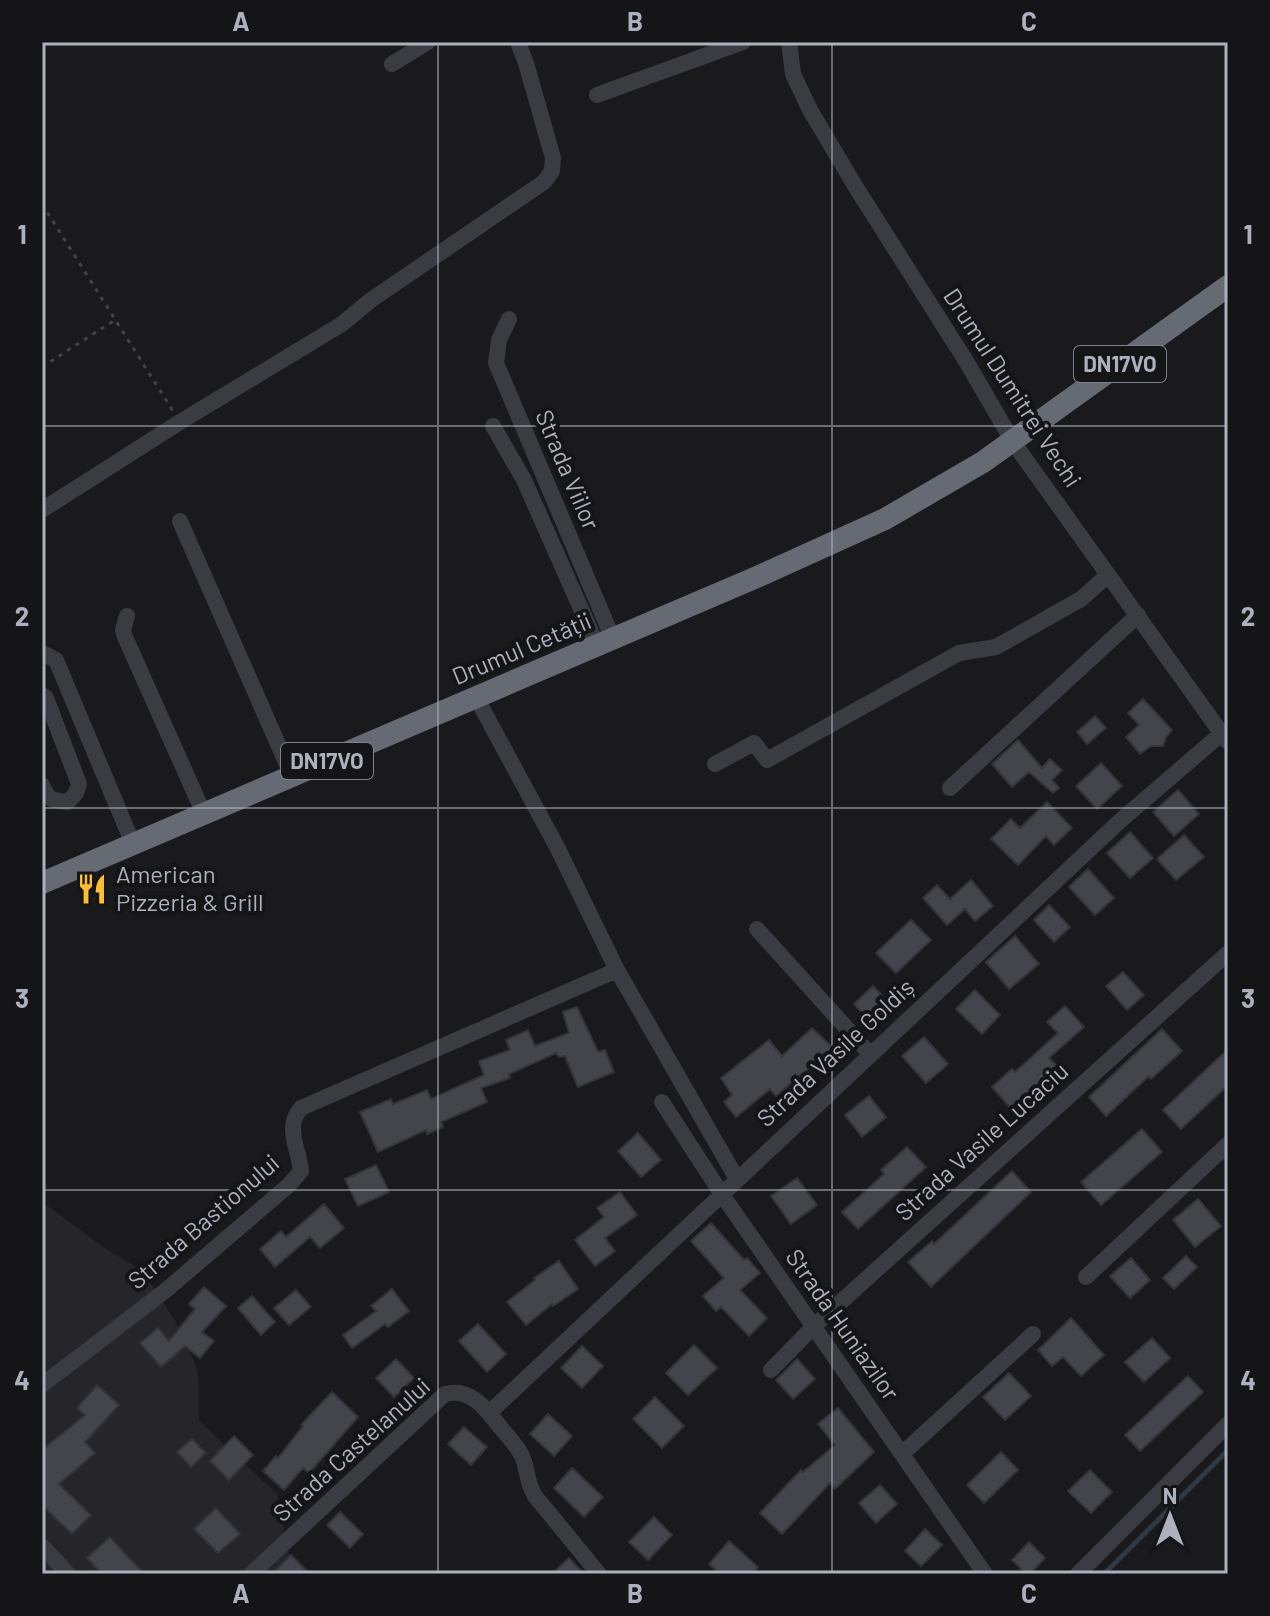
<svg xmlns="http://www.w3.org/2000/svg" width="1270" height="1616" font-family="Barlow,sans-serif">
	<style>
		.built { fill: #26262a }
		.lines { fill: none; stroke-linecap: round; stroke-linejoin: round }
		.stream { stroke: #2f3942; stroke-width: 5 }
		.building { fill: #44454a; stroke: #343439; stroke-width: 2 }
		.path { stroke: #414349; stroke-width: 3; stroke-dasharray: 4 6; stroke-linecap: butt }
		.minor { stroke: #3b3c42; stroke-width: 16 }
		.highway { stroke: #666a73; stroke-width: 22 }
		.grid { fill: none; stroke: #acb1bd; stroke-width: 2; stroke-opacity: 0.55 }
		.labels { text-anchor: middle; stroke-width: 8; stroke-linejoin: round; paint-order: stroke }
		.shield { fill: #151518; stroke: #7f828c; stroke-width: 2 }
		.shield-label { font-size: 22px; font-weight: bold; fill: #acb1bd }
		.street-label { font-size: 24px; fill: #acb1bd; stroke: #151518 }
		.poi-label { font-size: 24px; fill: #acb1bd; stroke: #151518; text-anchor: start }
		.neatline { fill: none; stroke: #acb1bd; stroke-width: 3 }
		.grid-label { font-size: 26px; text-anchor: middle; font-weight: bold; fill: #acb1bd }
	</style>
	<rect width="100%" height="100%" fill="#1a1a1d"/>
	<path class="built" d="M42 1202 105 1248 144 1272 183 1334 198 1372 199 1421 277 1494 292 1569 291 1574H42Z"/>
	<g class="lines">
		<path class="stream" d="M1104 1574 1228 1450"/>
	</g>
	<path class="building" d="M1143 699 1172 730 1166 737 1163 746H1151L1140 754 1126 737 1139 725 1128 713Z
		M1095 716 1106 728 1087 744 1077 732Z
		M1018 740 1042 768 1050 759 1062 770 1052 780 1059 788 1053 793 1029 772 1012 787 992 764Z
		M1101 763 1122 786 1097 809 1076 786Z
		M1178 790 1199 814 1174 836 1153 812Z
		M1047 802 1072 828 1054 845 1046 836 1018 865 991 839 1011 819 1020 828Z
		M1130 832 1153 858 1130 878 1107 853Z
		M1184 835 1204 857 1176 880 1157 859Z
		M1088 869 1114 898 1095 915 1069 887Z
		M971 880 993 906 975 921 965 909 947 925 923 898 937 885 950 899Z
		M1049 905 1070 927 1054 942 1034 920Z
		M911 920 931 940 896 973 876 953Z
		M1015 936 1039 964 1009 989 986 962Z
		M1123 972 1144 995 1127 1010 1106 986Z
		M873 986 886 1000 867 1018 854 1004Z
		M975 990 1000 1015 982 1034 956 1009Z
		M1065 1006 1084 1027 1049 1058 1061 1070 1013 1111 992 1087 1012 1069 1015 1072 1058 1033 1047 1022Z
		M577 1007 598 1052 605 1050 614 1072 578 1087 565 1056 559 1057 556 1053 509 1074 510 1078 481 1088 487 1102 441 1122 443 1127 427 1134 426 1130 378 1152 360 1112 391 1099 393 1104 427 1090 431 1099 484 1075 479 1061 510 1050 506 1040 528 1030 535 1046 569 1033 563 1012Z
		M812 1028 833 1048 776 1096 770 1089 736 1117 724 1102 732 1095 721 1078 769 1040 782 1056Z
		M1162 1029 1182 1051 1151 1079 1149 1076 1106 1116 1089 1097Z
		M924 1037 948 1064 926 1083 902 1056Z
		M1228 1049V1085L1181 1129 1163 1110Z
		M869 1096 886 1117 862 1137 845 1115Z
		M1142 1129 1162 1152 1101 1205 1081 1182Z
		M638 1133 661 1160 641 1177 618 1151Z
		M907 1147 926 1167 858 1229 842 1212 884 1174 881 1170Z
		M376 1165 389 1192 358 1206 345 1179Z
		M1012 1171 1031 1192 931 1287 908 1262 932 1241 934 1244Z
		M797 1178 817 1205 791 1224 771 1196Z
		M620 1192 637 1215 605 1238 615 1251 595 1266 575 1240 604 1217 597 1208Z
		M1198 1199 1221 1226 1195 1247 1173 1220Z
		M324 1204 344 1228 320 1248 310 1237 275 1267 260 1249 281 1231 286 1237Z
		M711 1223 744 1260 747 1258 760 1273 740 1290 767 1318 749 1336 721 1307 716 1311 703 1296 724 1278 691 1241Z
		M1186 1256 1197 1267 1174 1289 1163 1278Z
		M1131 1258 1150 1280 1130 1298 1110 1276Z
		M559 1261 578 1289 553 1306 552 1304 526 1325 507 1302 535 1280 534 1278Z
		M204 1287 226 1306 202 1332 214 1341 200 1358 185 1346 161 1367 140 1343 158 1328 169 1341 195 1309 189 1304Z
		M392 1289 409 1311 388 1327 385 1324 352 1348 343 1335 376 1311 371 1306Z
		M296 1290 311 1307 289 1325 274 1308Z
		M252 1296 275 1322 261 1335 238 1308Z
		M1071 1318 1104 1355 1081 1376 1063 1357 1052 1366 1038 1350Z
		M478 1324 506 1354 487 1372 459 1341Z
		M1152 1338 1170 1358 1144 1382 1125 1362Z
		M694 1345 717 1368 688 1395 666 1373Z
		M582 1346 603 1366 582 1388 561 1368Z
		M396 1359 414 1378 394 1397 376 1378Z
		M797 1359 815 1379 793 1399 776 1380Z
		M1009 1373 1031 1396 1005 1420 983 1397Z
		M1188 1376 1203 1392 1140 1451 1125 1435Z
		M97 1385 119 1405 85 1442 95 1453 59 1484 91 1515 72 1534 42 1505V1450L85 1415 77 1408Z
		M332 1392 358 1417 309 1473 303 1468 284 1490 263 1471 276 1456 278 1458 303 1426 301 1425Z
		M655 1397 684 1426 662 1448 633 1419Z
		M838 1408 874 1452 835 1489 830 1483 782 1534 760 1513 801 1470 803 1472 835 1445 818 1424Z
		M548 1414 572 1436 554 1456 530 1434Z
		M464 1427 487 1447 471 1465 448 1444Z
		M234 1436 253 1455 229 1480 210 1461Z
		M192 1439 206 1453 191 1467 177 1452Z
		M1001 1452 1018 1470 984 1503 967 1485Z
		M572 1468 603 1497 584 1517 554 1488Z
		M1090 1470 1112 1492 1091 1513 1068 1491Z
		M880 1485 897 1504 876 1523 859 1503Z
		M216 1508 240 1534 218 1553 194 1529Z
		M340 1512 363 1534 350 1548 327 1525Z
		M654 1517 672 1535 648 1560 629 1542Z
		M925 1529 942 1545 921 1566 905 1551Z
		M110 1537 126 1555 145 1574H102L87 1558Z
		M729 1541 758 1567 752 1574H720L709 1564Z
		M1029 1542 1045 1558 1030 1574H1026L1012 1560Z
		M291 1555 310 1574H272Z
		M569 1558 584 1574H552Z"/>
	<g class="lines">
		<path class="path" d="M42 204 173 411
			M42 367 115 320"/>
		<path class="minor" d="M789 42 793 74 810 110 857 189 966 361 1013 442 1227 741
			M392 64 428 42
			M597 95 743 42
			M509 319 499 340 496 363 613 639
			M493 426 524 480 597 645
			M42 510 180 422 342 324 371 300 544 182 552 171 553 158 526 63 518 42
			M180 521 292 776
			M127 616 123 630 125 637 204 814
			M42 653 56 660 133 844
			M42 695 46 698 79 784 76 793 68 802C53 801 48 800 42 785
			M476 697 557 847 617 970 737 1179
			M715 764 754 743 767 760 959 653 996 647 1081 599 1108 575
			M950 788 1138 615
			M757 929 870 1054
			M662 1102 721 1193 985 1574
			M1086 1277 1228 1144
			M771 1370 814 1326 1228 953
			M42 1385 165 1291 289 1185 301 1171C299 1149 284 1127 301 1108L617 970
			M489 1413 1121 820 1221 734
			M902 1454 1033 1334
			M42 1546 68 1574
			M251 1574 445 1394C471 1387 486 1409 501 1428 508 1436 516 1445 521 1454 529 1469 525 1480 535 1496L599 1574
			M1078 1574 1228 1424"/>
		<path class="highway" d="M42 883 757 577 885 519 983 462 1228 286"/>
	</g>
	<path class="grid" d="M438 42V1574M832 42V1574M42 426H1228M42 808H1228M42 1190H1228"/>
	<defs>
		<g id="restaurant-bare" transform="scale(2.4)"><path d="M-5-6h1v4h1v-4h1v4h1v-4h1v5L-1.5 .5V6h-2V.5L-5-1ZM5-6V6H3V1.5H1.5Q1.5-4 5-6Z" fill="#ffbe30" stroke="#151518" stroke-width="2.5" paint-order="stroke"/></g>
	</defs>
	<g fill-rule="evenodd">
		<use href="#restaurant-bare" x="92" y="889"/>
	</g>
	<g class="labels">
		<g class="shield">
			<rect x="1074" y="346" width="92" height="36" rx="6"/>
			<rect x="281" y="743" width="92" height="36" rx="6"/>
		</g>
		<g class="shield-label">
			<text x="1120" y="372">DN17VO</text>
			<text x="327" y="769">DN17VO</text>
		</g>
		<g class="street-label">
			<text transform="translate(1012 388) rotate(57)" y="8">Drumul Dumitrei Vechi</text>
			<text transform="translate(567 470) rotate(67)" y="8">Strada Viilor</text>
			<text transform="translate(522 649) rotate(-23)" y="8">Drumul Cetății</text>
			<text transform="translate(836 1053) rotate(-43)" y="8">Strada Vasile Goldiș</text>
			<text transform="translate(982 1142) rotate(-42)" y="8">Strada Vasile Lucaciu</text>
			<text transform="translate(204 1222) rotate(-41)" y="8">Strada Bastionului</text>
			<text transform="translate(842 1325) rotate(55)" y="8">Strada Huniazilor</text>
			<text transform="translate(352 1450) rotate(-42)" y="8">Strada Castelanului</text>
		</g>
		<g class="poi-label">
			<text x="116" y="883">American<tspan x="116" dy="28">Pizzeria &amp; Grill</tspan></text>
		</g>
	</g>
	<rect width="1270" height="1616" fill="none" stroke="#151518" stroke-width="88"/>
	<g transform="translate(1170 1516)" stroke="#151518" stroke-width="6" paint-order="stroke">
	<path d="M0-6L14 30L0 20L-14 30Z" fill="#acb1bd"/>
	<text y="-12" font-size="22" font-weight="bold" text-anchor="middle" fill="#acb1bd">N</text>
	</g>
	<rect x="44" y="44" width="1182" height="1528" class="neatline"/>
	<g class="grid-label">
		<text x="241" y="31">A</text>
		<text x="635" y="31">B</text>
		<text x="1029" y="31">C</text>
		<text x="22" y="244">1</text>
		<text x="1248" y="244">1</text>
		<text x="22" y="626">2</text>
		<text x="1248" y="626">2</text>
		<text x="22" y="1008">3</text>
		<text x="1248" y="1008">3</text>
		<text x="22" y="1390">4</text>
		<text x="1248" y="1390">4</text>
		<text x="241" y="1603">A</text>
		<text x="635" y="1603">B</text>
		<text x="1029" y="1603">C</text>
	</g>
</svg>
